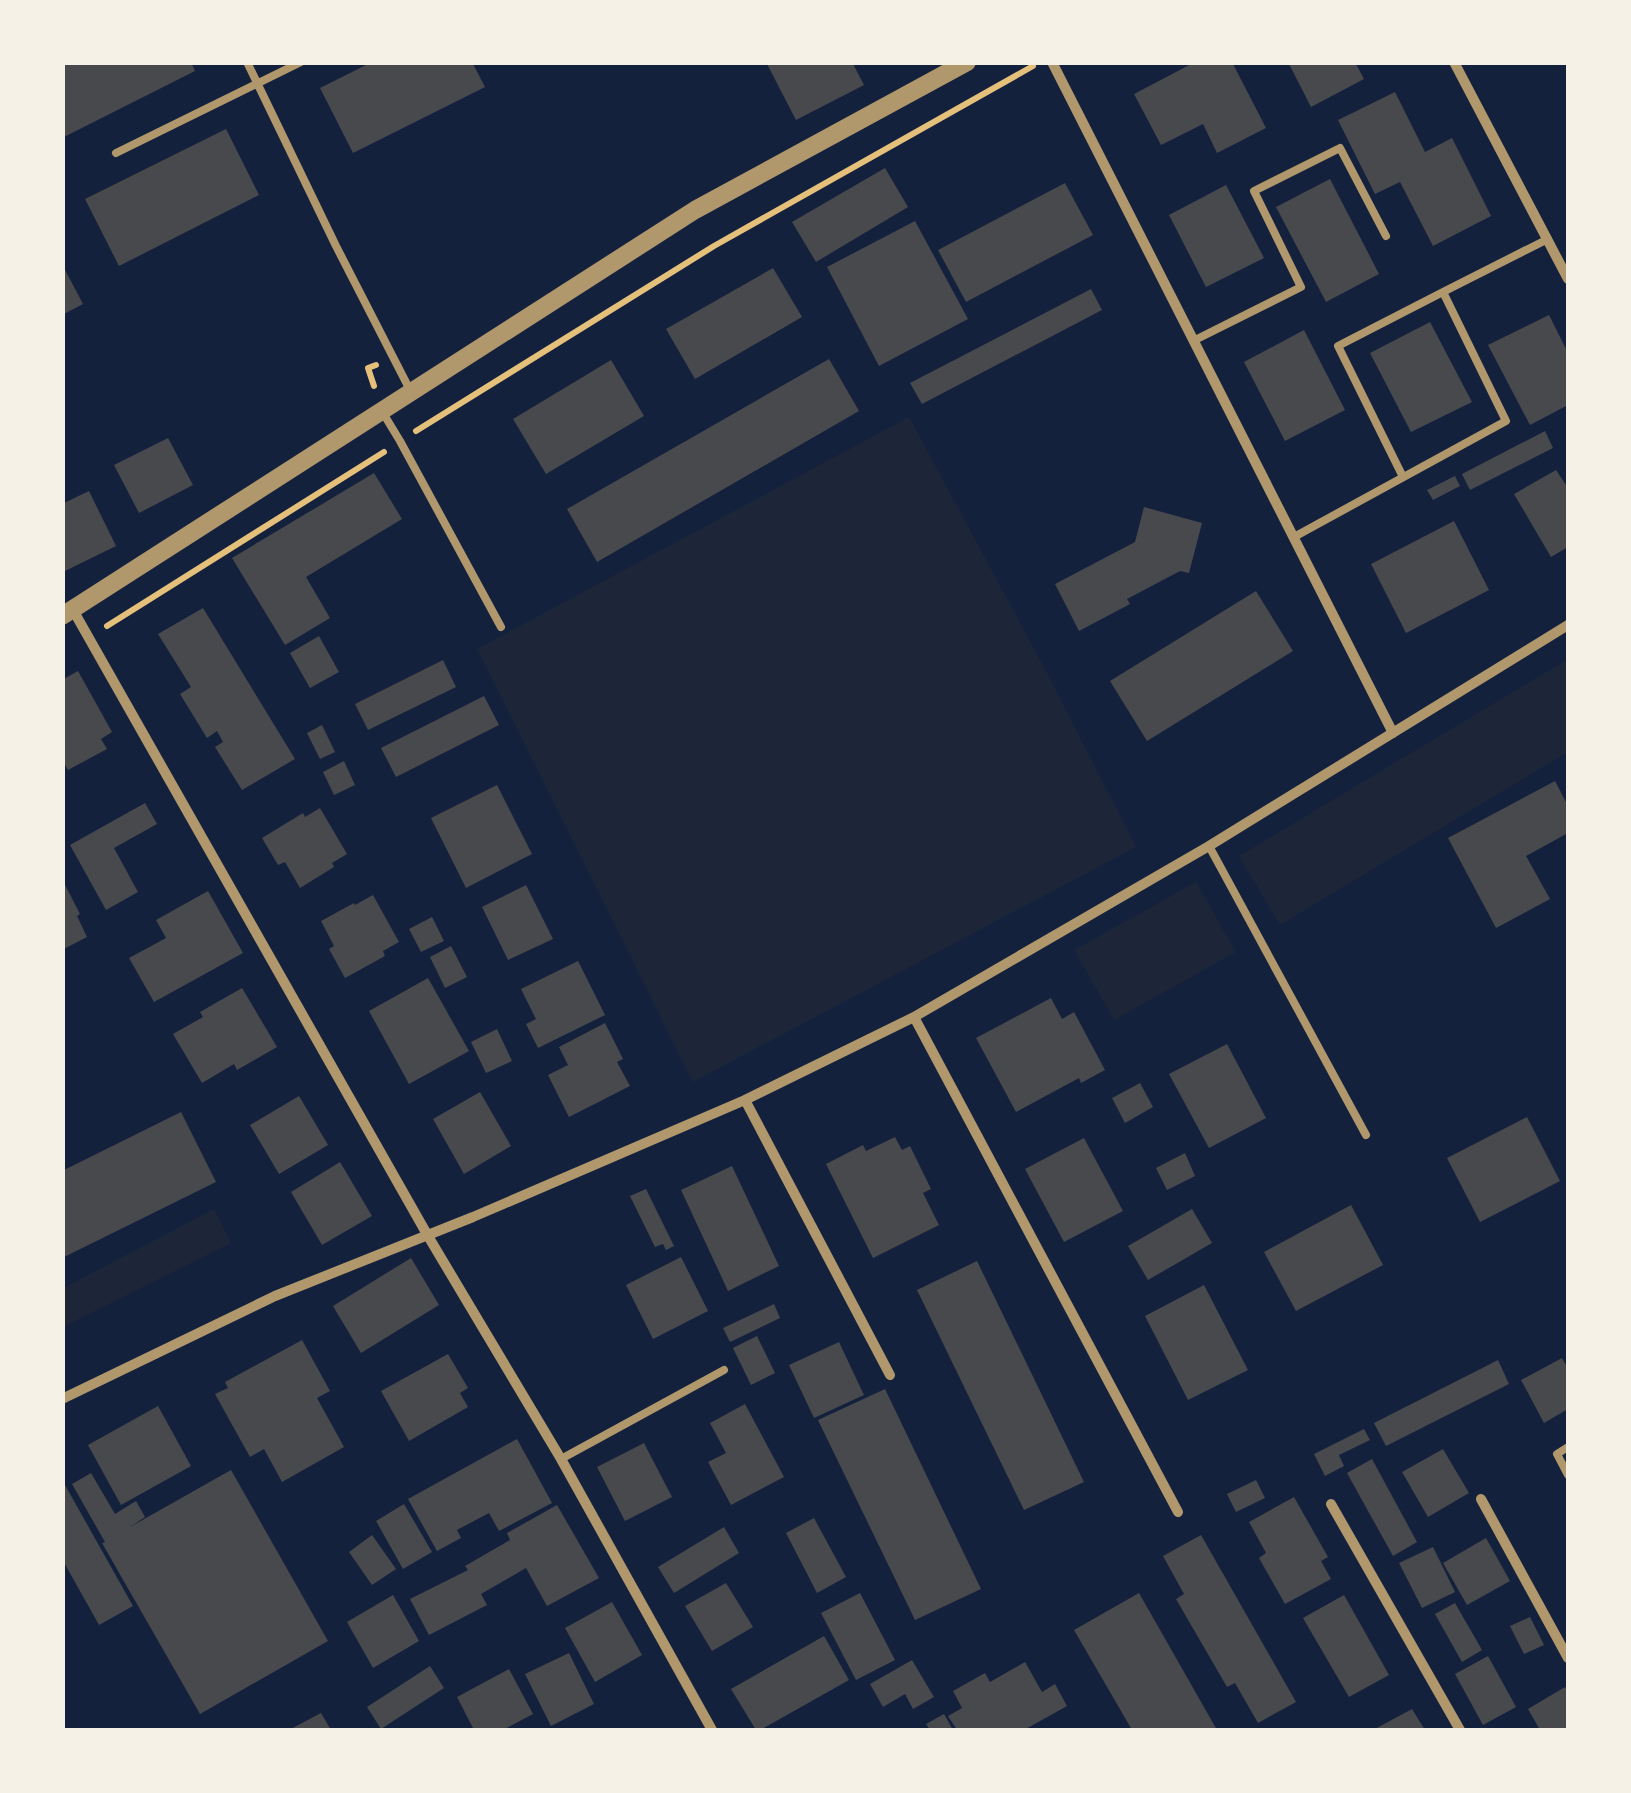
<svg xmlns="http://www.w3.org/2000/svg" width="1631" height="1793" font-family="Poppins,sans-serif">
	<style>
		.green { fill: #1d2539 }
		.building { fill: #48494c }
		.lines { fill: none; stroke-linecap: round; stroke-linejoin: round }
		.path { stroke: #e5c07b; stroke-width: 6 }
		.service { stroke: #b1986c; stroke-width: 8 }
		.minor { stroke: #b1986c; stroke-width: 10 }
		.tertiary { stroke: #b1986c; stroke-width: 18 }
	</style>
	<rect width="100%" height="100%" fill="#14213d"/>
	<path class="green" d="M909 417 1045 669 1136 847 693 1082 477 649Z
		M1568 659V752L1280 925 1239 856Z
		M1196 882 1236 952 1114 1020 1074 950Z
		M214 1209 231 1243 63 1327V1288Z"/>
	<path class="building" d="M62 62H191L195 71 62 138Z
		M372 62H472L485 87 353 153 320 88Z
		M766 62H852L864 85 796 120Z
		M1195 62H1232L1266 128 1217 153 1203 124 1161 145 1134 94Z
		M1288 62H1355L1364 79 1311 107Z
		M1395 92 1425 152 1452 138 1491 216 1433 246 1400 182 1375 194 1338 120Z
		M226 129 259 195 119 266 85 199Z
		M885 168 908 207 816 262 792 222Z
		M1330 179 1379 274 1326 302 1276 207Z
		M1065 183 1093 235 966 302 938 250Z
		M1226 185 1264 258 1206 287 1169 215Z
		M915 221 968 319 879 366 827 267Z
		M62 264 83 304 62 315Z
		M773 268 802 317 695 379 666 329Z
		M1091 289 1102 310 922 404 910 383Z
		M1549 315 1568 353V405L1530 425 1488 345Z
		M1430 322 1472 402 1411 432 1370 353Z
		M1304 330 1345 410 1285 441 1244 362Z
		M829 359 859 411 597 562 567 509Z
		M611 360 644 416 546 474 513 419Z
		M1545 431 1553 448 1470 490 1462 474Z
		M168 438 193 485 139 513 114 465Z
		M1556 470 1568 488V547L1551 557 1514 494Z
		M374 473 402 519 306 577 330 618 285 645 232 558Z
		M1455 476 1460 486 1433 500 1427 490Z
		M89 491 116 546 65 571 62 565V504Z
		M1144 507 1202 523 1189 573 1180 571 1127 599 1130 604 1079 631 1055 584 1135 542Z
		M1454 521 1489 590 1406 633 1371 564Z
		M1256 591 1293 651 1147 741 1110 681Z
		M203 608 295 759 242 790 215 747 223 742 217 731 207 738 180 694 191 687 158 634Z
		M319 636 339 672 310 688 290 653Z
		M443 660 456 687 368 730 355 704Z
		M78 671 112 732 101 739 107 749 68 770 62 760V680Z
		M484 696 499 725 396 777 381 748Z
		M322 725 335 752 320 759 307 733Z
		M344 761 355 785 334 795 323 772Z
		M1555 781 1568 806V833L1526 856 1550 899 1496 928 1448 838Z
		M497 785 532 854 466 888 431 818Z
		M145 803 157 824 114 848 138 892 106 910 70 845Z
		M320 808 347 854 332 863 334 867 300 888 285 862 278 865 262 838 303 813 305 817Z
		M62 879 80 914 77 916 87 937 62 950Z
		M526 885 553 939 508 960 482 907Z
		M208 891 243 953 154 1002 129 958 166 938 156 920Z
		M373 895 399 942 383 951 385 956 345 978 329 949 334 946 321 921 354 903 355 905Z
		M432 917 444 941 421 952 409 929Z
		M451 946 467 977 445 988 430 957Z
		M578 961 605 1015 538 1048 526 1024 536 1019 521 989Z
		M428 978 469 1051 409 1084 369 1011Z
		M242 988 277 1047 237 1070 234 1064 202 1083 173 1034 203 1017 200 1012Z
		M1051 998 1062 1019 1074 1012 1105 1070 1081 1083 1079 1078 1016 1112 976 1038Z
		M605 1023 623 1059 617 1062 630 1086 569 1117 548 1075 568 1065 559 1047Z
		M497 1029 512 1061 486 1073 471 1042Z
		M1227 1044 1266 1118 1209 1148 1169 1074Z
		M1140 1083 1153 1107 1125 1123 1112 1098Z
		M480 1092 511 1146 464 1174 433 1119Z
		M299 1096 328 1145 279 1174 250 1125Z
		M181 1112 216 1182 62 1258V1171Z
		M1527 1117 1560 1181 1480 1222 1447 1158Z
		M895 1137 902 1150 910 1146 931 1189 923 1193 939 1225 873 1258 826 1164 863 1145 866 1151Z
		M1084 1138 1123 1211 1064 1242 1025 1169Z
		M1185 1153 1195 1176 1167 1190 1156 1168Z
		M340 1162 372 1216 322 1245 291 1192Z
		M732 1166 779 1266 728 1291 681 1190Z
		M646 1189 674 1246 666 1250 663 1244 655 1247 630 1196Z
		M1351 1205 1383 1265 1296 1311 1264 1252Z
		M1192 1209 1212 1243 1148 1280 1128 1246Z
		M681 1257 708 1311 653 1339 626 1285Z
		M411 1258 439 1305 361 1353 333 1306Z
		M977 1261 1084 1482 1024 1510 917 1290Z
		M1204 1285 1248 1370 1188 1400 1145 1316Z
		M774 1304 780 1318 730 1342 723 1328Z
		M757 1336 775 1373 751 1385 733 1348Z
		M302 1340 330 1391 317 1398 344 1447 282 1482 264 1449 250 1457 215 1394 228 1388 225 1382Z
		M839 1342 864 1395 814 1418 789 1365Z
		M448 1354 468 1388 460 1393 468 1407 409 1441 381 1391Z
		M1562 1358 1568 1369V1409L1544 1423 1521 1380Z
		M1498 1360 1509 1384 1386 1446 1374 1423Z
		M885 1389 981 1589 915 1620 818 1420Z
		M745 1404 784 1477 731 1505 708 1462 726 1453 710 1423Z
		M158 1406 191 1466 121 1505 88 1445Z
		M1364 1429 1370 1440 1339 1455 1344 1466 1325 1476 1314 1454Z
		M517 1439 552 1503 499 1531 489 1513 457 1530 461 1538 437 1551 408 1499Z
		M644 1443 672 1497 625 1521 597 1467Z
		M1443 1449 1469 1493 1428 1517 1402 1472Z
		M1372 1459 1417 1542 1393 1556 1347 1473Z
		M231 1470 328 1641 200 1714 102 1543 105 1542 72 1484 91 1473 115 1514 136 1501 145 1517 130 1527Z
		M1256 1480 1265 1498 1236 1512 1227 1494Z
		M65 1485 133 1606 99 1625 62 1559V1487Z
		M1294 1497 1328 1557 1321 1561 1331 1579 1285 1604 1259 1558 1266 1553 1249 1522Z
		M404 1504 432 1552 403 1569 376 1521Z
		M557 1505 599 1578 547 1606 526 1568 481 1594 487 1605 429 1635 410 1599 468 1570 465 1566 510 1540 507 1533Z
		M814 1518 846 1577 817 1593 786 1533Z
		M724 1527 739 1553 674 1593 658 1567Z
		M372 1535 396 1569 372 1585 349 1552Z
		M1201 1535 1296 1702 1258 1723 1235 1683 1227 1687 1176 1599 1184 1594 1163 1556Z
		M1486 1538 1510 1581 1467 1605 1443 1563Z
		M1433 1547 1455 1592 1422 1608 1399 1563Z
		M726 1583 753 1627 712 1651 685 1606Z
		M860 1593 895 1660 856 1680 821 1613Z
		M1139 1593 1217 1730H1132L1074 1630Z
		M393 1595 419 1641 373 1668 347 1622Z
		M1344 1595 1389 1675 1349 1697 1303 1618Z
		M612 1602 642 1655 595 1682 565 1628Z
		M1455 1603 1482 1650 1462 1662 1435 1614Z
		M1530 1617 1544 1645 1524 1654 1510 1626Z
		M824 1636 849 1680 760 1730H756L731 1689Z
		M569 1653 594 1704 551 1726 525 1674Z
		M1488 1656 1516 1707 1483 1725 1455 1674Z
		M912 1660 934 1697 913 1709 905 1694 883 1707 870 1684Z
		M1025 1662 1042 1692 1055 1684 1067 1706 1024 1730H957L948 1716 962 1708 953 1691 985 1673 990 1682Z
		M430 1666 444 1688 381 1729 367 1707Z
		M509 1669 533 1714 503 1730H474L457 1697Z
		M1565 1687 1568 1693V1730H1540L1528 1709Z
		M1412 1709 1425 1730H1373Z
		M321 1713 331 1730H289Z
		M944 1714 953 1730H930L926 1724Z"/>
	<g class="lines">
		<path class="path" d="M374 386 368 368 376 365
			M416 431 714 246 1033 66
			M107 626 384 452"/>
		<path class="service" d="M247 62 336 246 411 392
			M116 153 301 62
			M1443 292 1548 239
			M1193 341 1301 287 1254 191 1340 148 1386 236
			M383 413 400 441 501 627
			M1294 537 1506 421 1443 292 1338 346 1403 477
			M1209 846 1366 1135
			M1568 1447 1557 1454 1568 1475
			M561 1459 724 1370"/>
		<path class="minor" d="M1052 62 1393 733
			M1454 62 1568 279
			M73 610 428 1236 561 1459 712 1730
			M914 1017 1178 1512
			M745 1100 890 1375
			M62 1399 275 1296 473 1217 745 1100 914 1017 1209 846 1568 625
			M1481 1499 1568 1658
			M1331 1504 1460 1730"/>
		<path class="tertiary" d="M62 616 695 210 967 62"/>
	</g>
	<rect width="1631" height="1793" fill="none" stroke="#f6f1e7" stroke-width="130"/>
</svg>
